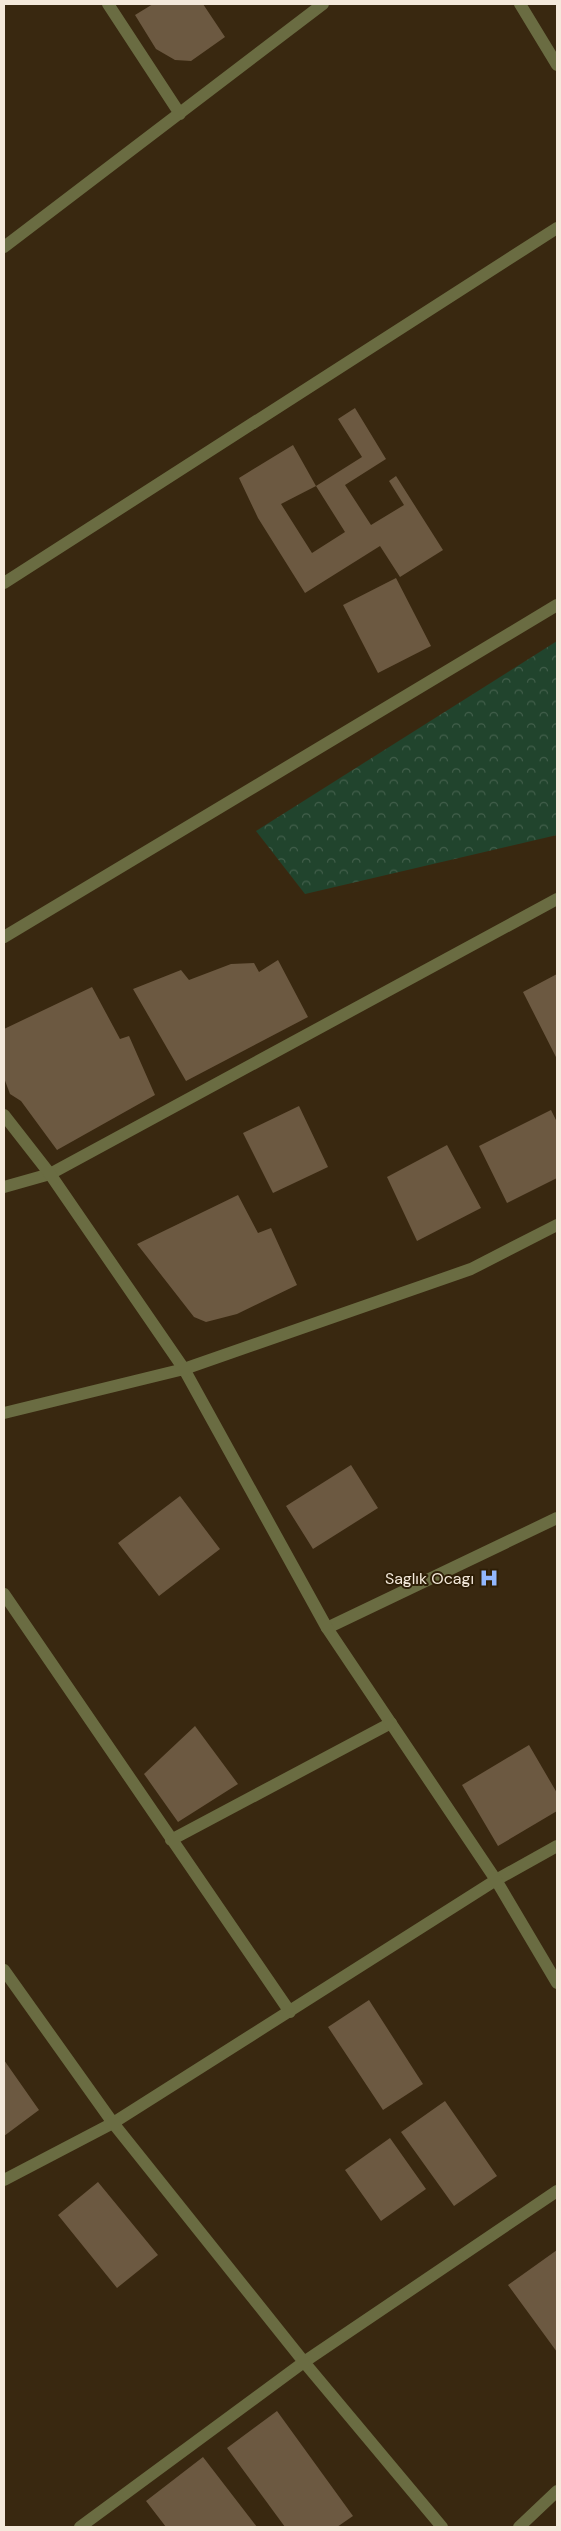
<svg xmlns="http://www.w3.org/2000/svg" width="561" height="2531" font-family="'DM Sans',sans-serif">
	<style>
		.park { fill: url(#park-crowns) }
		.building { fill: #6c5941 }
		.lines { fill: none; stroke-linecap: round; stroke-linejoin: round }
		.minor { stroke: #6a6c42; stroke-width: 12 }
		.tertiary { stroke: #6a6c42; stroke-width: 12 }
		.labels { text-anchor: middle; stroke-width: 4; stroke-linejoin: round; paint-order: stroke }
		.poi-label { font-size: 16px; fill: #f4e9db; stroke: #2e1e06; text-anchor: end }
	</style>
	<defs>
		<pattern id="park-crowns" width="20" height="18" patternUnits="userSpaceOnUse" patternTransform="scale(1.25)"><rect width="20" height="18" fill="#21442d"/><path d="M2 6a3 3 0 1 1 6 0M12 15a3 3 0 1 1 6 0" fill="none" stroke="#425f4b"/></pattern>
	</defs>
	<rect width="100%" height="100%" fill="#392810"/>
	<path class="park" d="M557 641V835L305 894 256 831Z"/>
	<path class="building" d="M153 4H203L225 37 191 61 175 60 156 49 135 15Z
		M355 408 386 459 345 485 371 525 404 505 389 481 396 476 443 550 400 577 380 546 305 593 258 518 239 478 293 445 316 486 281 504 312 553 345 532 316 486 362 457 338 419Z
		M396 578 431 646 378 673 343 605Z
		M278 960 308 1017 186 1081 133 989 181 970 189 980 231 964 254 963 259 972Z
		M557 974V1059L523 992Z
		M92 987 120 1039 129 1036 155 1095 57 1150 21 1101 10 1094 4 1078V1029Z
		M299 1106 328 1167 273 1193 243 1133Z
		M551 1110 557 1122V1178L507 1203 479 1146Z
		M447 1145 481 1208 417 1241 387 1177Z
		M238 1195 258 1233 271 1228 297 1285 237 1314 206 1322 194 1317 137 1244Z
		M351 1465 378 1508 313 1549 286 1506Z
		M180 1496 220 1549 159 1596 118 1543Z
		M195 1726 238 1784 178 1822 144 1774Z
		M529 1745 557 1793V1811L498 1846 462 1785Z
		M369 2000 423 2084 383 2110 328 2027Z
		M4 2060 39 2110 4 2136Z
		M445 2101 497 2176 454 2206 401 2132Z
		M390 2138 426 2189 381 2221 345 2170Z
		M98 2182 158 2255 117 2288 58 2215Z
		M557 2250V2352L508 2285Z
		M277 2411 353 2516 337 2527H285L227 2448Z
		M203 2457 257 2527H166L146 2501Z"/>
	<g class="lines">
		<path class="minor" d="M108 4 180 114
			M4 247 323 4
			M4 583 557 228
			M4 1187 50 1174 557 899
			M4 1594 290 2012
			M327 1628 557 1518
			M171 1840 391 1723
			M4 1970 113 2123 304 2362 557 2191
			M4 2180 113 2123 496 1880 557 1846
			M80 2527 304 2362 442 2527"/>
		<path class="tertiary" d="M520 4 557 65
			M4 937 557 605
			M4 1115 50 1174 184 1369 327 1628 496 1880 557 1983
			M4 1413 184 1369 471 1269 557 1225
			M519 2527 557 2491"/>
	</g>
	<defs>
		<g id="hospital-bare" transform="scale(1.5)"><path d="M-5-5h3v3.5h4V-5h3V5h-3V1.5h-4V5h-3Z" fill="#92b7fd" stroke="#2e1e06" stroke-width="2.5" paint-order="stroke"/></g>
	</defs>
	<g fill-rule="evenodd">
		<use href="#hospital-bare" x="489" y="1578"/>
	</g>
	<g class="labels">
		<g class="poi-label">
			<text x="474" y="1584">Saglık Ocagı</text>
		</g>
	</g>
	<rect width="561" height="2531" fill="none" stroke="#f4e9db" stroke-width="10"/>
</svg>
